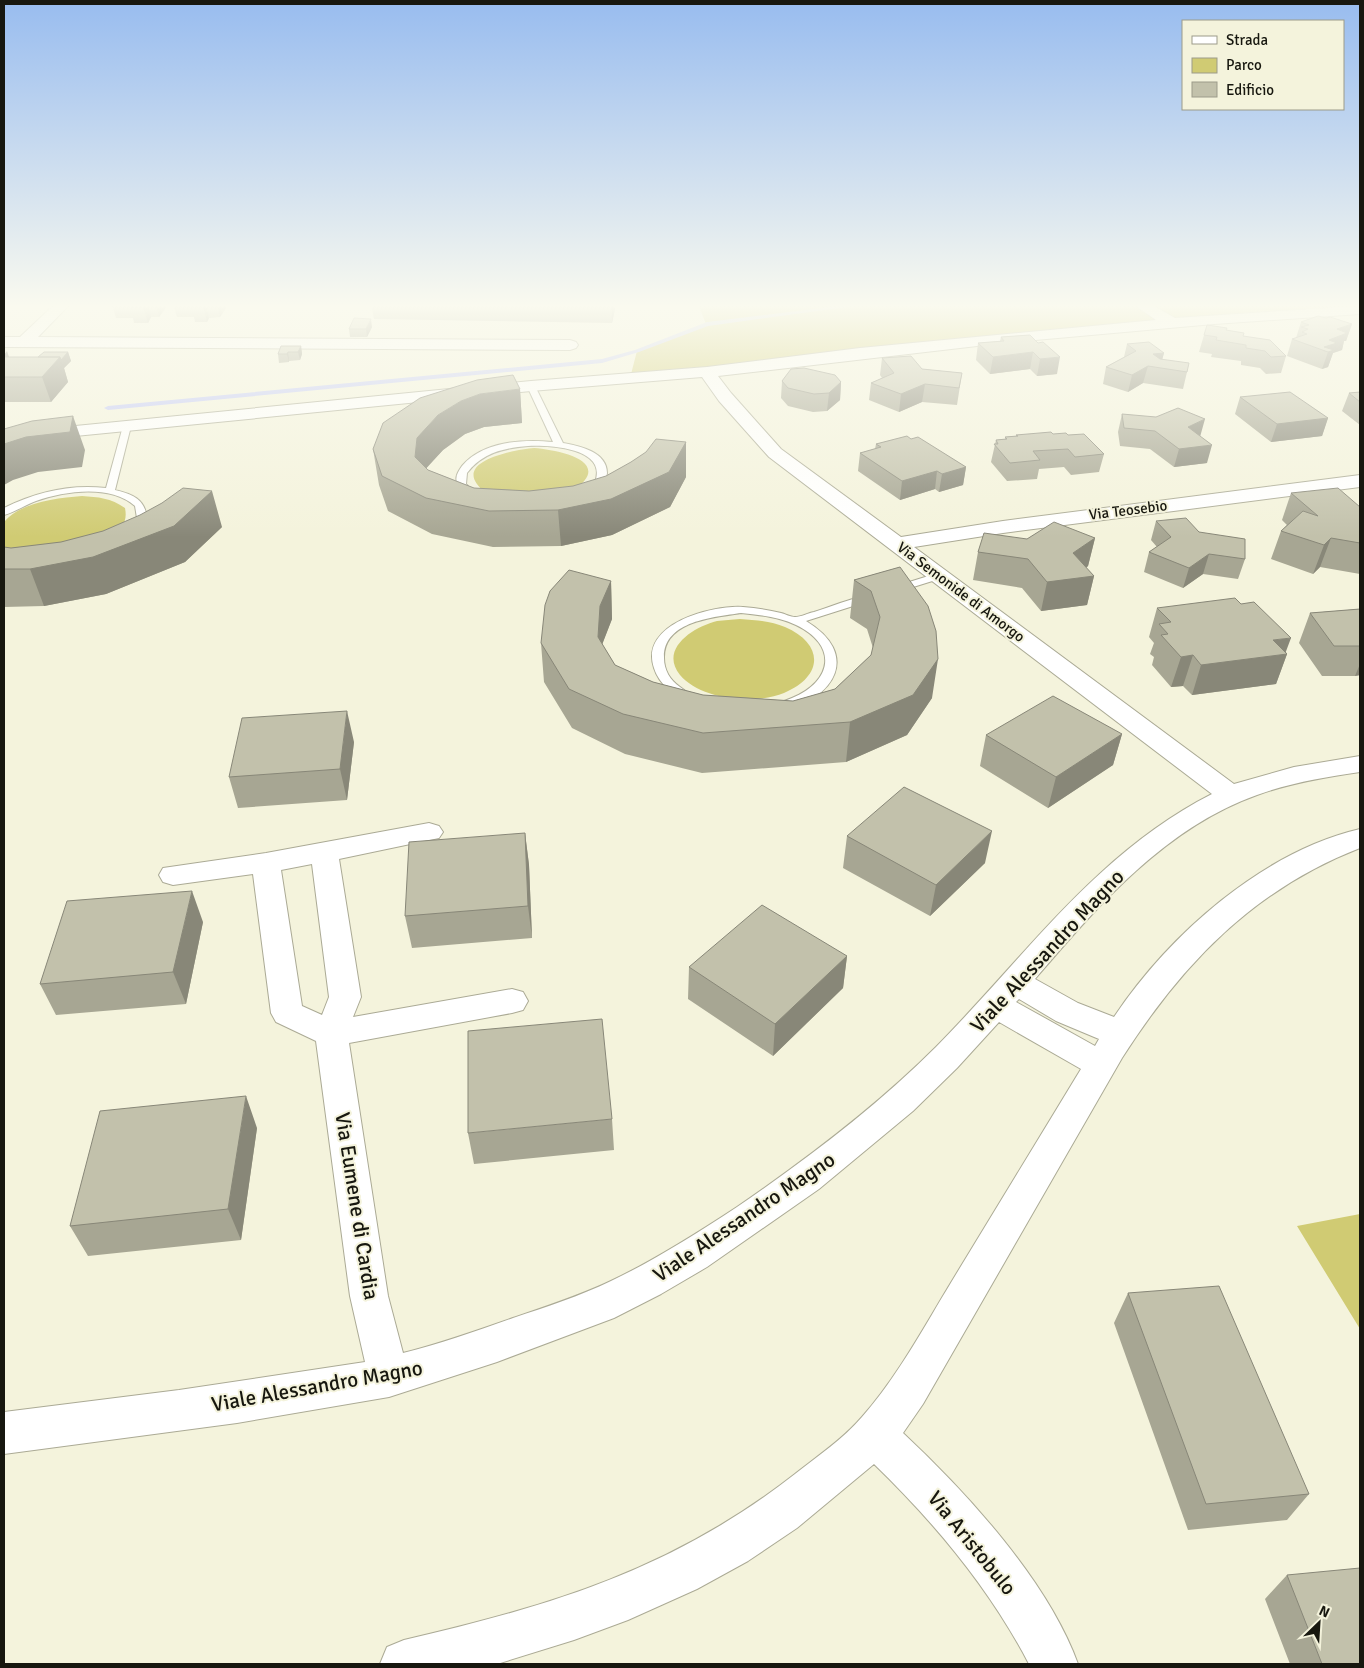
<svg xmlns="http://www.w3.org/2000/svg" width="1364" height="1668" font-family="Signika,sans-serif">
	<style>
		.green { fill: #d0cb73 }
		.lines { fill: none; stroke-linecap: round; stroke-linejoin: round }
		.stream { fill: #c0c7f9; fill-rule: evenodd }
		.service-casing { stroke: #abaa95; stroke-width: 2 }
		.minor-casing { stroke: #abaa95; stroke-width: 2 }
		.service { fill: #fff; fill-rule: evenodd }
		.minor { fill: #fff; fill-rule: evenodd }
		.wall { fill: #a7a693 }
		.shaded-wall { fill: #888778 }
		.building { fill: #c2c1ab; stroke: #888778 }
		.labels { text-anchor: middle; stroke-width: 4; stroke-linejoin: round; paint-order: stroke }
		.far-street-label { font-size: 15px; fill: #17170f; stroke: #f4f3dc }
		.near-street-label { font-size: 21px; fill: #17170f; stroke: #f4f3dc }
	</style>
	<rect width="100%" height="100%" fill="#f4f3dc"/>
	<path class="green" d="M698 304H1360V310L1300 312 630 378 637 351 706 324Z
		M534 448C560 450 617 462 571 492L486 493C446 462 513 450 534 448Z
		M82 496C98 497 111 498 125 508 128 523 121 528 110 537L14 552 4 547V522C21 502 56 498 82 496Z
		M740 619C755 620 771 621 785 627 824 644 824 676 784 693 756 705 701 700 680 675 659 649 693 627 717 621 724 620 732 620 740 619Z
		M1360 1214V1329L1297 1226Z"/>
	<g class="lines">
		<path class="stream" d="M855 304H869L708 326 639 352 602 363 108 410 104 408 108 406 602 359 635 350 707 322Z"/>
		<g class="service-casing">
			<path id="service" d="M531 383 535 386 563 443C580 446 607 452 607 473 606 480 603 486 598 490 568 516 478 522 457 483 455 476 458 472 462 466 483 441 524 439 553 442L527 386ZM528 446C550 445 608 448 595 482 577 505 514 510 488 500 478 497 473 492 466 484L467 473C482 453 504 448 528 446Z
				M127 423 131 426 115 490C132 494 145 499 147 518L139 531H131L130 529 137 518 135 506C110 484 65 491 36 501 25 505 15 512 4 515V508C36 492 70 484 106 488L123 426Z
				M938 573 943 576 942 578 894 593 889 590 890 588Z
				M868 595 872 596 873 598 872 600 806 621C861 654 835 699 782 710 753 715 723 714 695 704 678 698 660 687 654 668 639 624 712 605 743 607 756 608 769 610 781 613 785 614 791 617 795 617 801 617 808 613 814 612 832 606 850 599 868 595ZM741 613C760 615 779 617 796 625 838 645 833 681 792 698 760 712 708 710 680 687 670 680 664 670 664 658 663 621 714 617 741 613Z"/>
		</g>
		<g class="minor-casing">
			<path id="minor" d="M55 304H70L38 337 570 340 576 342 578 345 576 348 570 350 4 347V337H20Z
				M1133 304H1150L1175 318 1360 306V314L1214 324 1003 343 718 376 731 393 781 449 901 537 1003 521 1360 475V487L1003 533 914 547 1234 784 1294 767 1360 756V772C1325 777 1290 783 1257 795 1164 828 1097 907 1035 979L1078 1003 1114 1017C1169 935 1262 852 1360 829V848C1254 889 1182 964 1122 1058L923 1404 903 1433C967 1493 1048 1581 1078 1664H1029C990 1589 935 1523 874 1464L797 1528 748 1561 697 1589 628 1620 574 1640 497 1664H380L387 1647 404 1640C551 1606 674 1569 795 1474 818 1456 843 1439 862 1417 898 1376 924 1327 952 1281 995 1210 1038 1140 1081 1069L999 1022 957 1068 913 1111 819 1189 707 1267 661 1294 614 1318 497 1362 389 1397 237 1423 4 1454V1412L179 1390 365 1362 350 1296 316 1041 276 1022 271 1013 253 874 173 885 163 882 159 875 163 868 266 853 429 823 439 826 443 832 439 838 339 859 361 997 353 1017 512 989 523 992 528 1001 523 1010 512 1013 349 1043 388 1296 403 1353C440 1344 476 1331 513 1318 546 1307 580 1296 611 1281 655 1260 696 1234 737 1207 807 1159 876 1107 936 1047 1026 956 1096 853 1212 794L769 457 719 401 702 377 531 391 4 443V433L531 381 707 367 860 348 1156 320ZM312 864 329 997 322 1015 302 1006 281 870ZM1019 999 1056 1021 1099 1039 1095 1046 1016 1002Z"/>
		</g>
		<use href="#service" class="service"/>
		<use href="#minor" class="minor"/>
	</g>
	<path class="wall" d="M112 304H168V305L159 317H151L148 323H134L133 318H116Z
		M173 304H227L228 305 220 317 209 318 207 322H195L194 317H177Z
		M371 304H615V309L612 323 374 319Z
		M1301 322 1352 324 1346 341H1344L1342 350 1333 353 1328 367 1322 369 1287 356 1292 339 1296 338Z
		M372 327 367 337H350L349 329Z
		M1030 335 1057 374 1037 376 1030 369 990 374 976 360 978 343 1000 341 1001 337Z
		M1204 335 1243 336 1286 356 1281 373 1266 374 1260 368 1241 365V361L1211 357 1212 354 1199 352Z
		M1127 344 1164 353 1162 359 1187 372 1183 389 1143 383 1128 392 1103 384 1106 367 1124 357Z
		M301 346 302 354 300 360 289 361V362L279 363 278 354Z
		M4 352 9 357H38L68 352 71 361 64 368 68 382 51 402H4Z
		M882 358 922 369 962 373 957 405 922 402 899 412 869 400 871 383 882 378 880 375Z
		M782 381 841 382 840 400 827 411 813 412 788 406 781 398Z
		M520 389 522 423 484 427 465 434 443 450 426 468 428 470 474 488 529 491 686 477 670 507 612 535 561 546 493 547 432 534 388 511 379 485 373 449Z
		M1360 392V425L1342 411 1349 393Z
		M1240 397 1328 418 1322 436 1271 442 1235 414Z
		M1122 414 1200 436 1207 463 1174 467 1150 449 1120 446 1118 432Z
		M1053 434 1068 435 1104 454 1099 472 1071 475 1064 467 1039 469 1037 479 1007 481 991 462 996 440 1005 439V437L1016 436V435Z
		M911 439 966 467 963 485 939 492 935 489 900 500 858 471 860 453 875 449 876 444Z
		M1291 493 1360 507V574L1320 567 1313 574 1271 559 1281 531 1287 525 1282 520Z
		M1156 521 1199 532 1245 559 1238 579 1203 574 1183 588 1144 572 1149 552 1157 547 1151 540Z
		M222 527 185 562 106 594 44 606 4 607V547L11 548Z
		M1095 538 1088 566 1086 568 1094 576 1087 605 1041 611 1022 588 973 580 978 552 1027 539Z
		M900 567 932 698 907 735 846 762 702 773 625 754 572 728 544 682 541 643 611 581 612 619 602 644 615 665 653 682 703 695 793 701 835 689 871 655 873 648 867 629 850 618 854 580Z
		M1157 608 1286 652 1287 654 1276 684 1192 695 1183 686 1171 687 1152 665 1154 657 1150 654 1154 643 1149 637Z
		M1360 609V675L1355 676H1322L1299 643 1310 613Z
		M1122 734 1113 765 1048 808 980 766 986 735Z
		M354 742 347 800 238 808 229 777Z
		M525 833 529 865 532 938 412 948 405 916Z
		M847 836 985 863 930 916 843 868Z
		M203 922 186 1004 56 1015 40 984Z
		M847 956 843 988 773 1056 688 999 689 967Z
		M612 1119 614 1150 474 1164 468 1133Z
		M257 1128 241 1240 88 1256 70 1226Z
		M1128 1293 1309 1494 1287 1520 1188 1530 1114 1323Z
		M1287 1575 1360 1664H1290L1265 1599Z"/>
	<path class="shaded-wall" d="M145 304H148L151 317 148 323 143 307Z
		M156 304H168V305L159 317Z
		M204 304H206L209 318 207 322 203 306Z
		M217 304H227L228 305 220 317Z
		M611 304H615V309L612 323Z
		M371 319 372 327 367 337 366 329Z
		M1352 324 1346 341H1344L1342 350 1333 353 1328 367 1322 369 1328 352 1323 351 1329 340 1337 329Z
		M301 346 302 354 300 360 298 352Z
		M7 351 10 360 4 367V355Z
		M68 352 71 361 64 368 68 382 51 402 42 377 60 357Z
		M288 352 289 361V362L287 354Z
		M1033 352 1030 369 990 374 993 357Z
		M1164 353 1160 368 1153 354Z
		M1060 357 1057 374 1037 376 1040 359Z
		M1148 366 1143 383 1128 392 1132 375Z
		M841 382 840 400 827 411 829 393Z
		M925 384 922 402 899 412 901 394Z
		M520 389 522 423 484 427 465 434 443 450 422 473 415 457 417 438 438 415 461 401 480 394Z
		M73 416 85 450 82 467 38 472 13 480 4 485V444Z
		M1328 418 1322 436 1271 442 1277 424Z
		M1205 419 1200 437 1188 427Z
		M686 442V477L670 507 612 535 561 546 558 510Z
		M1212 445 1207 463 1174 467 1179 449Z
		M966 467 963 485 939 492 942 474Z
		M937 471 935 489 900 500 902 481Z
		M212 491 222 527 185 562 106 594 44 606 30 569Z
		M1095 538 1088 566 1070 579 1094 576 1087 605 1041 611 1047 582 1073 553Z
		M1331 538 1320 567 1313 574 1324 545Z
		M1209 554 1203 574 1183 588 1189 568Z
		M611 581 612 619 602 645 598 637 600 606Z
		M1291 638 1285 654H1287L1276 684 1192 695 1201 665 1273 640Z
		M1193 655 1183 686 1171 687 1181 657Z
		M938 659 932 698 907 735 846 762 850 722Z
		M1360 664V675L1355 676Z
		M347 711 354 742 347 800 340 769Z
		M1122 734 1113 765 1048 808 1056 777Z
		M992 831 985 863 930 916 936 885Z
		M525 833 529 865 532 938 528 906Z
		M192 891 203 922 186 1004 173 972Z
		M847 956 843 988 773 1056 775 1024Z
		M246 1096 257 1128 241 1240 228 1209Z"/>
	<path class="building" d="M132 304H145L143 307H130Z
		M192 304H204L203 306H191Z
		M1318 316 1326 318 1330 317 1352 324 1337 329 1347 333 1329 340 1337 343 1324 347 1334 350 1328 352 1292 339 1307 334 1302 332 1308 329 1301 327 1309 325 1301 322Z
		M354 318 371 319 366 329H349Z
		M1207 325 1227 328 1226 330 1244 333 1243 336 1270 340 1286 356 1271 357 1265 351 1246 348V345L1216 340 1217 337 1204 335Z
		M1030 335 1038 343 1043 342 1060 357 1040 359 1033 352 993 357 978 343 1004 341 1001 337Z
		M1149 342 1164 353 1153 354 1160 359 1189 363 1187 372 1148 366 1132 375 1106 367 1136 351 1127 344Z
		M281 346H301L298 352H288L287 354H278Z
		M44 352H68L61 360 60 357H38Z
		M911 356 922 369 962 373 959 388 925 384 901 394 871 383 894 373 882 358Z
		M4 357H60L42 377H4Z
		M804 368 835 375 841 382 829 393 814 394 788 388 782 381 791 369Z
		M513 375 520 389 480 394 461 401 438 415 417 438 415 457 428 470 474 488 529 491 573 486 606 476 631 462 646 452 656 439 686 442 669 472 611 499 558 510 489 511 426 498 382 476 373 449 383 423 420 398 477 380Z
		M1290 392 1328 418 1277 424 1240 397Z
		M1360 392V402L1349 393Z
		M1178 408 1205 419 1188 427 1212 445 1179 449 1155 431 1124 428 1122 414 1156 417Z
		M73 416 70 432 26 437 4 444V429L32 421Z
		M1051 432 1053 434 1066 433 1068 435 1084 434 1104 454 1075 457 1068 449 1033 451 1040 460 1010 463 994 444H998L996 440 1007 439 1005 437 1018 436 1016 435Z
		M907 436 911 439 918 437 966 467 942 474 937 471 902 481 860 453 881 447 876 444Z
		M183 488 212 491 174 526 93 557 30 569H4V547L11 548 61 542 103 531 140 515 162 503Z
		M1338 488 1360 507V543L1331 538 1324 545 1281 531 1303 511 1318 516 1291 493Z
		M1186 518 1199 532 1245 539V559L1209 554 1189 568 1149 552 1171 537 1156 521Z
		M1054 522 1095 538 1073 553 1094 576 1047 582 1028 559 978 552 984 533 1027 539Z
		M900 567 928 606 936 631 938 659 913 695 850 722 703 733 623 714 569 689 541 643 545 605 550 591 569 570 611 581 600 606 598 637 615 665 653 682 703 695 793 701 835 689 871 655 880 617 871 591 854 580Z
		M1235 598 1241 604 1254 602 1291 638 1273 640 1287 654 1201 665 1193 655 1181 657 1161 635 1168 634 1159 624 1171 622 1157 608Z
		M1360 609V646H1334L1310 613Z
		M1053 696 1122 734 1056 777 986 735Z
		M347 711 340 769 229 777 242 718Z
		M904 787 992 831 936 885 847 836Z
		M525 833 528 906 405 916 409 842Z
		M192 891 173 972 40 984 67 901Z
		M762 905 847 956 775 1024 689 967Z
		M602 1019 612 1119 468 1133V1031Z
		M246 1096 228 1209 70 1226 100 1111Z
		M1219 1286 1309 1494 1206 1504 1128 1293Z
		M1360 1568V1664H1322L1287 1575Z"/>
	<linearGradient id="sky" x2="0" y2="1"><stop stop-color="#98bcef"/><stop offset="0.57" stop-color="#fafaef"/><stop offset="1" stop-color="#fafaef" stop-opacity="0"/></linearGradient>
	<rect width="1364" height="537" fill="url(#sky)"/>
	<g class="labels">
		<g class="far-street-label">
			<text transform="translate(1128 510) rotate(-7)" y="5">Via Teosebio</text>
			<text transform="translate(961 592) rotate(37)" y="5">Via Semonide di Amorgo</text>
		</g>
		<g class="near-street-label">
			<text transform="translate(1047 951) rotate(-47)" y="7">Viale Alessandro Magno</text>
			<text transform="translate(357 1206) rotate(81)" y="7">Via Eumene di Cardia</text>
			<text transform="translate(744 1217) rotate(-34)" y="7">Viale Alessandro Magno</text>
			<text transform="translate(317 1386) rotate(-10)" y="7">Viale Alessandro Magno</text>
			<text transform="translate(972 1543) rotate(51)" y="7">Via Aristobulo</text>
		</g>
	</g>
	<rect width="1364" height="1668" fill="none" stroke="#17170f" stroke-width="10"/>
	<rect x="1182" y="20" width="162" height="90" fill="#f4f3dc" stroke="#9c9b8a"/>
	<rect x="1192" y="36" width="25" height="8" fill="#ffffff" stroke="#9c9b8a"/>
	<text x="1226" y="45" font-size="15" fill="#17170f">Strada</text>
	<rect x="1192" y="58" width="25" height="15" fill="#d0cb73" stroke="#9c9b8a"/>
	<text x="1226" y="70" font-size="15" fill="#17170f">Parco</text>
	<rect x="1192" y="82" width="25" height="15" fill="#c2c1ab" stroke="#9c9b8a"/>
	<text x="1226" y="95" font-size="15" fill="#17170f">Edificio</text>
	<g transform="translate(1319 1623) rotate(25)" stroke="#f4f3dc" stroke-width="4" paint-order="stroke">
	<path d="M0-4L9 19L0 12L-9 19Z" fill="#17170f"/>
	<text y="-8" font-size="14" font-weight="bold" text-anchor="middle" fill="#17170f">N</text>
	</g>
</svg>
